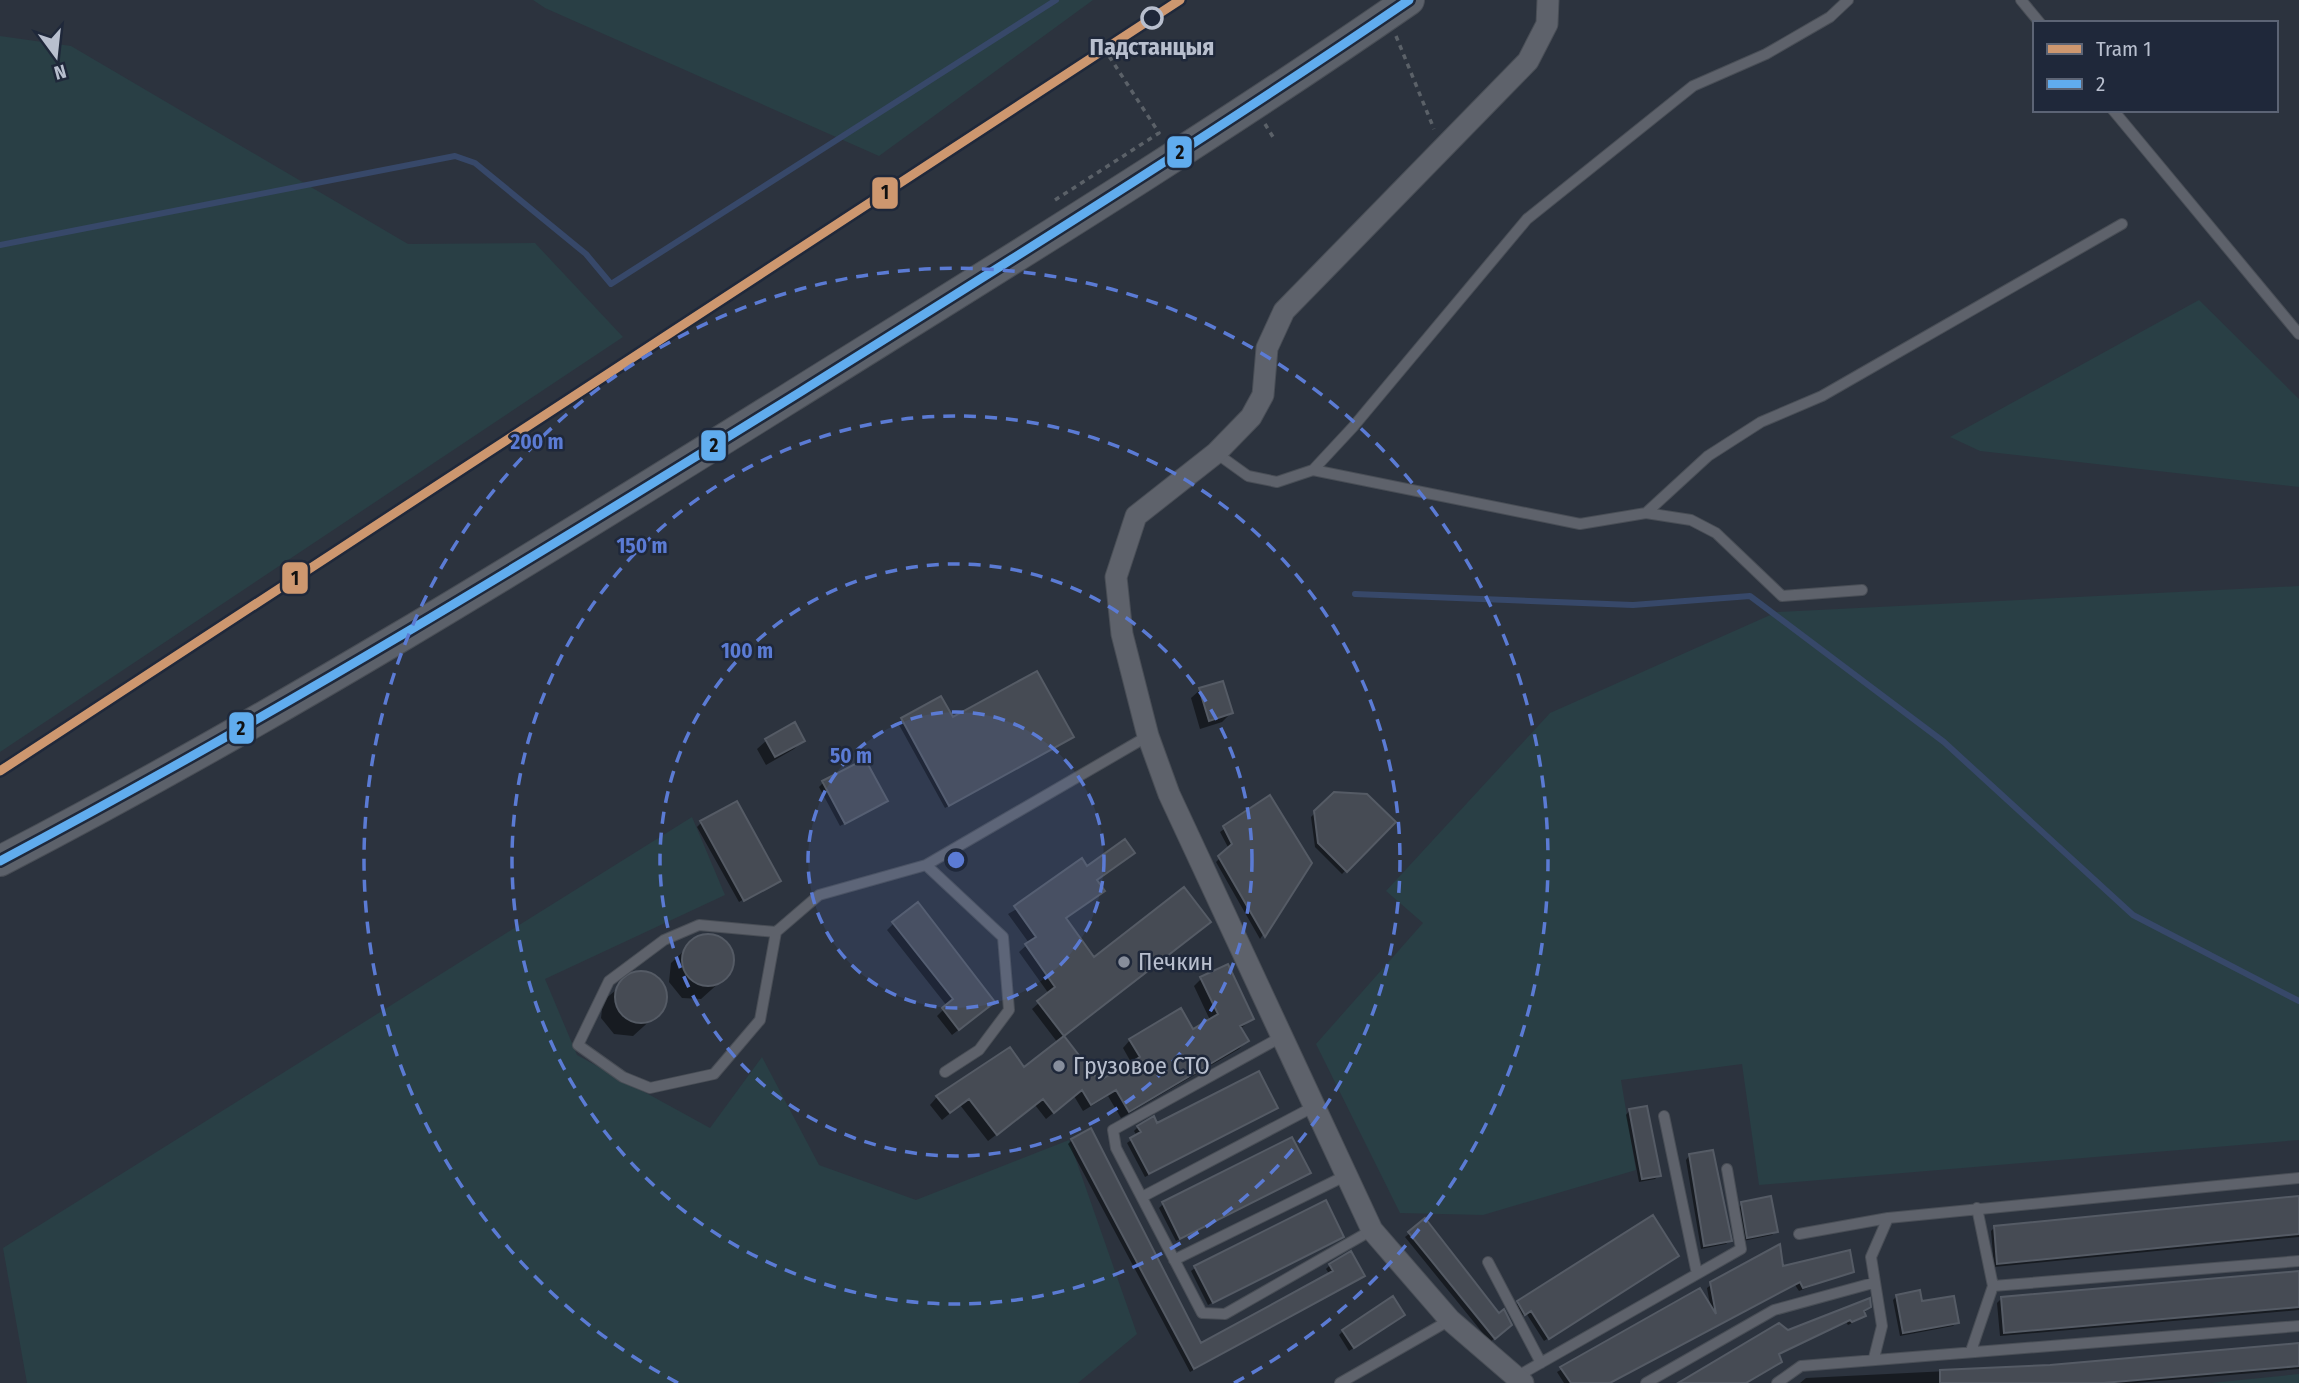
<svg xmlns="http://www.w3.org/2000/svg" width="2299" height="1383" font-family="'Fira Sans Condensed',sans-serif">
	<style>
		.green { fill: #293f45 }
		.shadow { fill: #0007 }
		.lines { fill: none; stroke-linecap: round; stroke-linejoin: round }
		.stream { stroke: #374869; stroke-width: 6 }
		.building { fill: #464b54; stroke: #555b65; stroke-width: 2 }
		.lane-casing { stroke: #494e56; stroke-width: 12 }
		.street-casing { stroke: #494e56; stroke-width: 23 }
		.secondary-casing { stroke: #494e56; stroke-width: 32 }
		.path { stroke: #5b6168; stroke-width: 3.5; stroke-dasharray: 5 5; stroke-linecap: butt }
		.lane { stroke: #5e626b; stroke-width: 10 }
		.street { stroke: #5e626b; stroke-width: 21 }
		.secondary { stroke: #5c616a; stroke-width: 30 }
		.bus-1-casing { stroke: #1f283a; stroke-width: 14 }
		.bus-1 { stroke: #60acee; stroke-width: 9 }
		.tram-1-casing { stroke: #1f283a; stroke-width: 14 }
		.tram-1 { stroke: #cd976f; stroke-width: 9 }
		.ring { fill: none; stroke: #5b7bd4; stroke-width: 3.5; stroke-dasharray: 12 9 }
		.stop-dot { fill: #1f283a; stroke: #b8bfce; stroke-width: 3.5 }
		.poi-dot { fill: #878e9c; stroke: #1f283a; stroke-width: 2.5 }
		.labels { text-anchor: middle; stroke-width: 5; stroke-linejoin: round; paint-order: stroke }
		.stop-label { font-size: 24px; font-weight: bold; fill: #b8bfce; stroke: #1f283a }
		.poi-label { font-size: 24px; fill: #b8bfce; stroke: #1f283a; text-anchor: start }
		.centre { fill: #5b7bd4; stroke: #1f283a; stroke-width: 3.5 }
		.ring-label { font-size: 21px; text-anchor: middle; font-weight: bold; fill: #5b7bd4; stroke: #1f283a; stroke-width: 5; stroke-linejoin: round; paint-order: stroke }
		.line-badge { stroke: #1f283a; stroke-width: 2.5 }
		.pale-badge-label { font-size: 19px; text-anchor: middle; font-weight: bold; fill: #111 }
	</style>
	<rect width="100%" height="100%" fill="#2c333e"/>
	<path class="green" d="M533 0H1093L879 156 545 8Z
		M0 36 71 46 408 244 535 243 623 337 0 752Z
		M2199 300 2299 399V487L1980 451 1950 437Z
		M2299 586V1140L1759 1185 1742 1064 1621 1080 1636 1170 1483 1215 1400 1213 1316 1044 1423 923 1386 891 1550 713 1777 612Z
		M692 817 725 895 545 979 577 1055 710 1128 762 1057 819 1165 916 1200 1069 1140 1137 1334 1078 1383H27L3 1248Z
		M2299 1374V1383H2211Z"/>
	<path class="shadow" d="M1200 690 1231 713 1222 722 1200 729 1191 698Z
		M902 719 1072 737 945 808 898 723Z
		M803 740 794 749 766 765 757 749 766 741Z
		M823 783 886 801 840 826 819 787Z
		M1334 793 1393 822 1342 874 1315 847 1311 817Z
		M1270 797 1310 863 1260 939 1216 862 1229 849 1220 832Z
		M701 823 777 881 739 902 697 827Z
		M1133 853 1096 881V897L1065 919 1094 960 1202 928 1062 1037 1099 1084 1132 1064 1123 1048 1130 1040 1192 1031 1210 1020 1194 986 1201 979 1252 1019 1240 1029 1247 1041 1239 1049 1121 1118 1108 1096 1083 1111 1074 1096 1046 1119 1035 1105 988 1141 960 1105 942 1120 930 1105 937 1097 1024 1069 1058 1043 1032 1009 1049 994 1019 952 1029 943 1008 914 1087 868Z
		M894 923 986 1008 952 1035 937 1016 947 1006 887 930Z
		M701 935 721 937 733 952 731 972 701 999 682 998 669 982 671 963Z
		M637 972 653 973 665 989 664 1008 633 1036 614 1034 601 1018 603 1001Z
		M1276 1107 1145 1177 1127 1143 1137 1136 1134 1131 1138 1127Z
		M1629 1111 1659 1175 1655 1179 1639 1182 1626 1115Z
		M1072 1140 1201 1346 1330 1275 1326 1269 1330 1265 1363 1276 1190 1372 1068 1144Z
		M1689 1156 1730 1240 1726 1244 1701 1249 1686 1160Z
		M1308 1173 1176 1241 1159 1208 1163 1204Z
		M2299 1198V1237L1994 1267 1991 1231 1995 1227Z
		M1742 1204 1776 1231 1772 1235 1743 1241 1738 1208Z
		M1425 1221 1506 1329 1490 1342 1405 1237Z
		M1342 1236 1208 1305 1191 1271 1195 1268Z
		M1673 1259 1544 1341 1526 1313 1520 1318 1514 1306 1518 1302Z
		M1782 1268 1852 1271 1799 1291 1795 1285 1610 1383H1564L1557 1372 1699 1291 1711 1310 1707 1288 1712 1284Z
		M2299 1273V1310L2000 1336 1997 1303 2001 1299Z
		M1897 1296 1921 1303 1957 1322 1953 1326 1900 1336 1893 1300Z
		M1869 1307 1860 1319 1848 1325 1846 1322 1778 1355 1775 1365 1746 1383H1681L1787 1332Z
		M1399 1318 1349 1351 1339 1335 1343 1331Z
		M2299 1345V1369L2135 1383H1800L1806 1378 2050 1366Z"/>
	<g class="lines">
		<path class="stream" d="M0 245 455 156 475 163 586 254 611 284 1056 0
			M1355 594 1633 605 1750 596 1944 742 2133 915 2299 1001"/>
	</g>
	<path class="building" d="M1037 671 1074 737 949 806 901 718 941 696 953 717Z
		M1223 681 1233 713 1209 721 1199 688Z
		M795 722 805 741 775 757 765 739Z
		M865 759 888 801 845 824 822 781Z
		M1334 792 1367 794 1396 822 1347 872 1318 843 1314 811Z
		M1270 795 1312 863 1265 937 1218 856 1232 844 1223 826Z
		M737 801 781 881 744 901 700 821Z
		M1125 839 1135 853 1097 880 1105 891 1066 918 1094 957 1184 887 1211 922 1064 1036 1037 1001 1055 987 1025 944 1036 937 1014 906 1082 858 1087 866Z
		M918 902 995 1002 959 1030 942 1008 953 999 892 922Z
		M682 960a26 26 0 1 1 52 0a26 26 0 1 1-52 0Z
		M1228 964 1254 1019 1240 1026 1249 1041 1129 1112 1116 1090 1091 1105 1082 1090 1054 1113 1043 1099 997 1135 969 1099 950 1113 936 1096 1010 1047 1024 1067 1064 1036 1099 1081 1140 1057 1129 1039 1181 1008 1193 1029 1218 1014 1200 977Z
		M615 997a26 26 0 1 1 52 0a26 26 0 1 1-52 0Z
		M1259 1071 1278 1108 1149 1174 1130 1138 1141 1132 1137 1126 1154 1116 1157 1123Z
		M1647 1106 1661 1176 1642 1179 1629 1109Z
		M1091 1128 1201 1343 1333 1271 1329 1264 1351 1251 1365 1276 1194 1369 1071 1139Z
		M1292 1137 1311 1173 1180 1239 1162 1202Z
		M1713 1150 1732 1241 1704 1246 1689 1154Z
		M1771 1196 1778 1232 1747 1238 1741 1202Z
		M2299 1196V1234L1997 1264 1994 1226Z
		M1326 1200 1344 1237 1213 1303 1194 1266Z
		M1653 1215 1679 1256 1549 1339 1531 1311 1525 1315 1517 1301Z
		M1425 1218 1499 1313 1504 1309 1512 1325 1495 1339 1408 1232Z
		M1780 1244 1783 1266 1850 1250 1854 1272 1803 1288 1800 1282 1610 1383H1571L1560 1367 1700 1288 1716 1314 1710 1282Z
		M2299 1271V1307L2004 1333 2001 1297Z
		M1920 1290 1922 1301 1954 1296 1959 1323 1903 1333 1896 1295Z
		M1393 1296 1405 1315 1354 1348 1342 1330Z
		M1870 1298 1871 1307 1864 1311 1866 1316 1852 1322 1850 1320 1779 1354 1782 1362 1746 1383H1678L1779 1323 1788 1330Z
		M2299 1343V1366L2103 1383H1940V1370L2050 1365Z"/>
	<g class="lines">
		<g class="lane-casing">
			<path id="lane" d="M2021 0 2040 23
				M2113 110 2299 334
				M1216 453 1248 476 1277 482 1313 470 1353 427 1527 219 1693 86 1766 54 1830 17 1848 0
				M1313 470 1580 524 1646 513 1708 456 1761 422 1822 396 2122 224
				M1646 513 1691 520 1716 533 1782 596 1862 590
				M926 865 1003 937 1009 1010 979 1050 945 1072
				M776 932 699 925 664 940 609 981 578 1045 623 1077 650 1088 714 1074 760 1020 776 932 819 895 926 865 1148 736
				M1283 1036 1113 1130 1116 1148 1202 1313 1225 1314 1372 1230
				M1664 1116 1697 1274
				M1142 1197 1315 1106
				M1799 1234 1888 1218 2299 1178
				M1174 1260 1347 1175
				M1488 1262 1541 1363
				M1993 1286 2299 1261
				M1971 1351 1993 1286 1977 1208
				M1874 1358 1882 1326 1871 1257 1888 1218
				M1516 1377 1741 1249 1727 1169
				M1340 1383 1450 1320
				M1646 1383 1774 1310 1873 1283
				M1777 1383 1801 1366 2299 1326"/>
		</g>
		<g class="street-casing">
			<path id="street" d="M1523 1383 1450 1320 1372 1230 1169 794 1148 736 1122 634 1116 577 1136 516 1216 453 1251 417 1263 395 1267 348 1284 311 1528 61 1547 24 1548 0"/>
		</g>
		<g class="secondary-casing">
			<path id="secondary" d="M0 861C270 721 530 560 788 399 996 269 1207 140 1409 0"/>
		</g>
		<path class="path" d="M1396 36 1434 129
			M1265 124 1273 137
			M1055 200 1159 133 1096 36"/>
		<use href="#lane" class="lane"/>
		<use href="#street" class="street"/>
		<use href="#secondary" class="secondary"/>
		<g class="bus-1-casing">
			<path id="bus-1" d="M0 861C274 716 538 555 802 391 1006 263 1210 136 1409 0"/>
		</g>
		<use href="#bus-1" class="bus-1"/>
		<g class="tram-1-casing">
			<path id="tram-1" d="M0 771 1180 0"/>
		</g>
		<use href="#tram-1" class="tram-1"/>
	</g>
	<circle cx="956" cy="860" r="148" fill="#5b7bd4" fill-opacity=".12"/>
	<g class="ring">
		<circle cx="956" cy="860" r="148"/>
		<circle cx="956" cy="860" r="296"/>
		<circle cx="956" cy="860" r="444"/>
		<path d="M678 1383A592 592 0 1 1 1234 1383"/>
	</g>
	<circle class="stop-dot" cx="1152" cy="18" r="10"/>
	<g class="poi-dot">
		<circle cx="1124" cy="962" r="7"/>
		<circle cx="1059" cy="1066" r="7"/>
	</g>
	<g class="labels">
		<g class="stop-label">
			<text x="1152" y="55">Падстанцыя</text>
		</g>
		<g class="poi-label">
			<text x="1138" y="970">Печкин</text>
			<text x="1073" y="1074">Грузовое СТО</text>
		</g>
	</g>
	<circle cx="956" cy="860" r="10" class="centre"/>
	<g class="ring-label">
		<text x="537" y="449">200 m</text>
		<text x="642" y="553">150 m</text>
		<text x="747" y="658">100 m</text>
		<text x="851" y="763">50 m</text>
	</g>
	<g class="line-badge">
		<rect x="1166" y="135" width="27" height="34" rx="7" fill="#60acee"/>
		<rect x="871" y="176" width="28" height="34" rx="7" fill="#cd976f"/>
		<rect x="700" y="429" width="27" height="33" rx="7" fill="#60acee"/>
		<rect x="281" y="561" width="28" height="34" rx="7" fill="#cd976f"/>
		<rect x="228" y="711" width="27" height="34" rx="7" fill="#60acee"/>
	</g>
	<g class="pale-badge-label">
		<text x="1180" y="159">2</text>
		<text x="885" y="199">1</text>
		<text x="714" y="452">2</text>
		<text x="295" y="585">1</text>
		<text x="241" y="735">2</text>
	</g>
	<rect x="2033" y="21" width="245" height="91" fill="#1f283a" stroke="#5c6475" stroke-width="2"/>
	<rect x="2047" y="44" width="35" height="10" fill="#cd976f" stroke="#5c6475" stroke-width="2"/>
	<text x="2096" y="56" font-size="21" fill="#b8bfce">Tram 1</text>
	<rect x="2047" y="79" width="35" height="10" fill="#60acee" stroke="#5c6475" stroke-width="2"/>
	<text x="2096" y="91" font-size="21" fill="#b8bfce">2</text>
	<g transform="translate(56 56) rotate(165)" stroke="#1f283a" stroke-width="5" paint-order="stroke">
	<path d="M0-5L12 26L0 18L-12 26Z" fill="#b8bfce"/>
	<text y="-10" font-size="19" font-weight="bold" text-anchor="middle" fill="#b8bfce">N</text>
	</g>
</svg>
